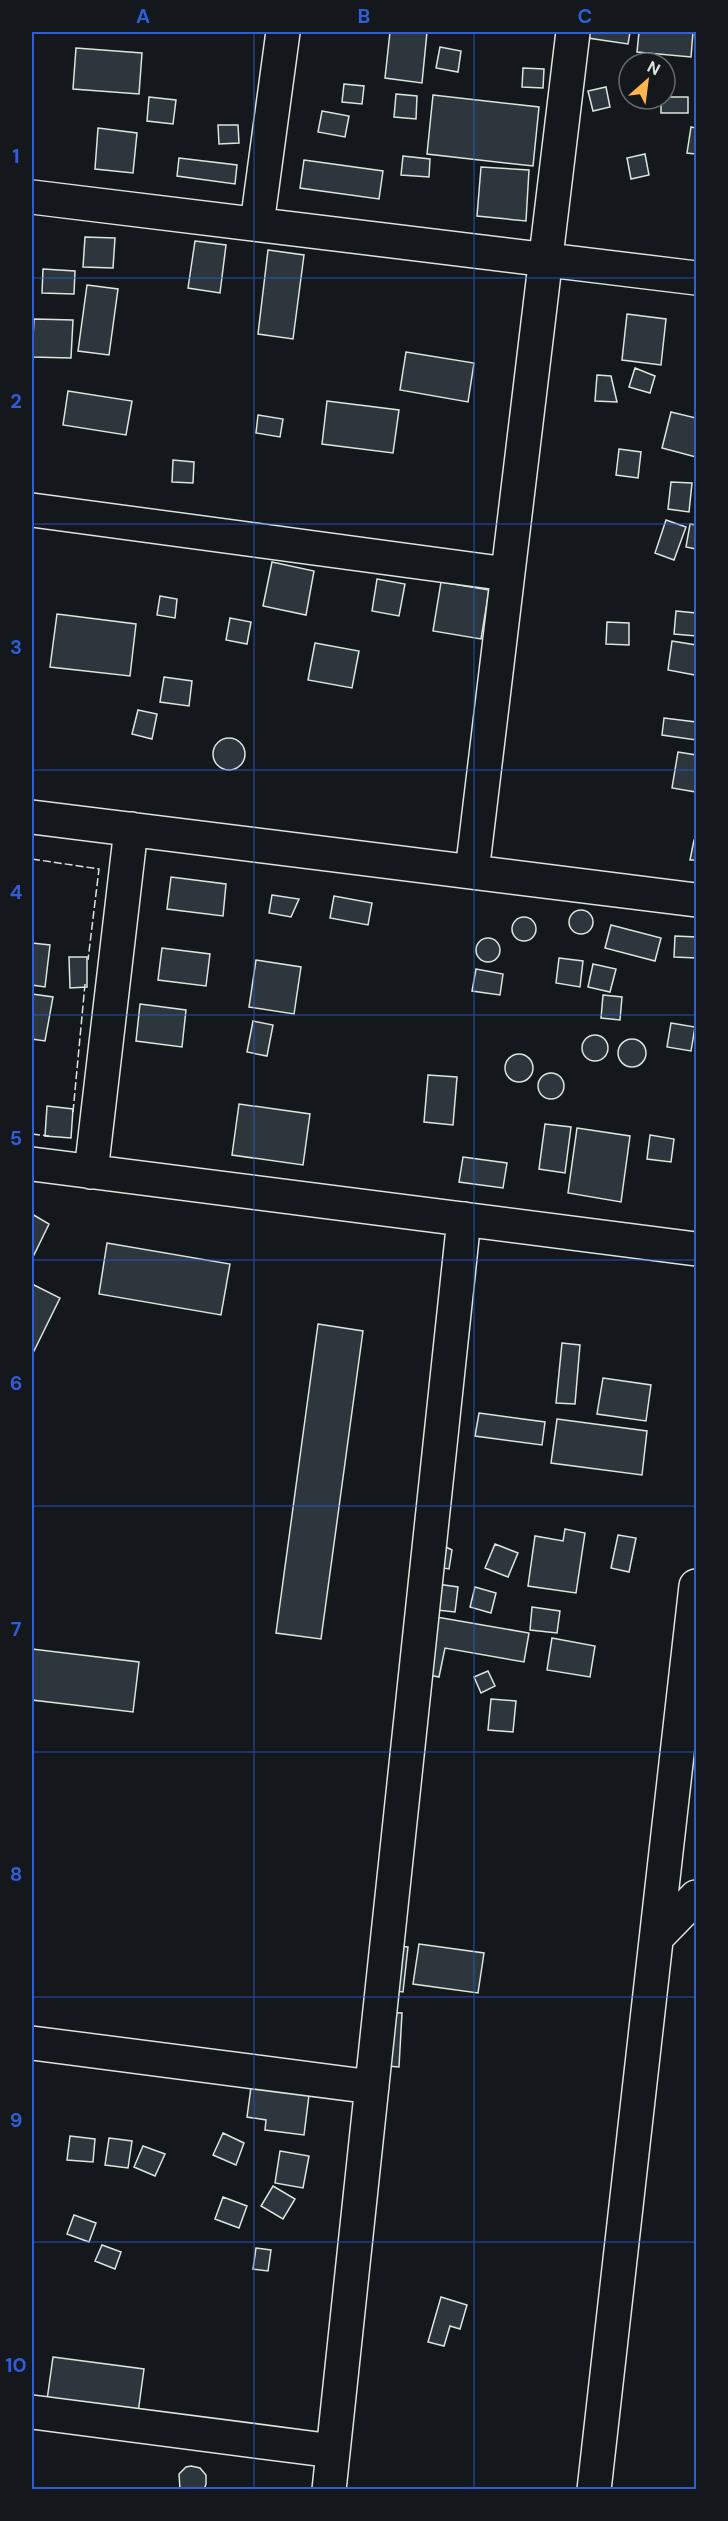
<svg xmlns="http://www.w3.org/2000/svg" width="728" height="2521" font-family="'DM Sans',sans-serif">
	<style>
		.building { fill: #2c363c; stroke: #d8e6dc; stroke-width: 1.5 }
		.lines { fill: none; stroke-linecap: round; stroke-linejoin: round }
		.minor-casing { stroke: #d8e6dc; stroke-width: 36 }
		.minor { stroke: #14181c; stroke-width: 33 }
		.fence { stroke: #d8e6dc; stroke-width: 1.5; stroke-dasharray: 8 3; stroke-linecap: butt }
		.grid { fill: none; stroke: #305dd8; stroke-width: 1.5; stroke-opacity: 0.55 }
		.neatline { fill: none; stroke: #305dd8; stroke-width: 2 }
		.grid-label { font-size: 20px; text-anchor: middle; font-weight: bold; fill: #305dd8 }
	</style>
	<rect width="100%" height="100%" fill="#14181c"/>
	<path class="building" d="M390 32H427L422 83 385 78Z
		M589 32H630L628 44 588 38Z
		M639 32H693L691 57 637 52Z
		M440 47 461 51 458 72 436 68Z
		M76 48 142 53 139 94 73 89Z
		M523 68 544 69 543 88 522 87Z
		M344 84 364 86 362 104 342 102Z
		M606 87 610 107 593 111 588 91Z
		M396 94 417 96 416 119 394 117Z
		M433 95 539 107 533 166 427 154Z
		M149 97 176 100 173 124 147 121Z
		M665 97H688V113H661V99H665Z
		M322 111 349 116 345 137 318 132Z
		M218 125H238L239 143 219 144Z
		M691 127 696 128 695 154 687 153Z
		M98 128 137 133 133 173 95 169Z
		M645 154 649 175 631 179 627 158Z
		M403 156 430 159 429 177 401 175Z
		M179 158 237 165 235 184 177 176Z
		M304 160 383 171 379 199 300 188Z
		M481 167 529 170 526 221 477 216Z
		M85 237 115 238 113 268 83 267Z
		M195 241 226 245 220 293 188 288Z
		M268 250 304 255 293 339 258 334Z
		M43 269 75 271 74 294 42 293Z
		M87 285 118 289 109 355 78 351Z
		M627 314 666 319 661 365 622 360Z
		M34 319 73 320 71 358 32 357Z
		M406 352 474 363 468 402 400 390Z
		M635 368 655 376 650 393 629 387Z
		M597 375 611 376 617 402 595 401Z
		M68 391 132 401 126 435 63 425Z
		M327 401 399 410 393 453 322 444Z
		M671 412 696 418V457L662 448Z
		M258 415 283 419 280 437 256 433Z
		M619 449 641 452 638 478 616 475Z
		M173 460 194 462 193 483 172 482Z
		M671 482 692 483 689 512 668 509Z
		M666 520 686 527 674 560 655 553Z
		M690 524 696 525V549L686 547Z
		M272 562 314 571 306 615 263 606Z
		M377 579 405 584 399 616 372 611Z
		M441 582 489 590 481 639 433 631Z
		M160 596 177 599 175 618 157 615Z
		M676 611 696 613V636L674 634Z
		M57 614 136 624 130 676 50 667Z
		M230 618 251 622 247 644 226 640Z
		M607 622 629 623V645L606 644Z
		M672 641 696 645 695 675 668 670Z
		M315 643 359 651 352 688 308 680Z
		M164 677 192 681 189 706 160 702Z
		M138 710 157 714 152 739 132 734Z
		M664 718 696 722V740L662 735Z
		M213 754a16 16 0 1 1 32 0a16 16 0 1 1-32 0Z
		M678 752 696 755V792L672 788Z
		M694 840H696V860H690Z
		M171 877 226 884 223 916 167 909Z
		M272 895 299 899 291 917 269 913Z
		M334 896 372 903 368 925 330 918Z
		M569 922a12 12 0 1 1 24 0a12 12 0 1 1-24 0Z
		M512 929a12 12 0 1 1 24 0a12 12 0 1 1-24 0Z
		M611 925 661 938 655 961 605 948Z
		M675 936 696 937V958L674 957Z
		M476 950a12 12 0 1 1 24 0a12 12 0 1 1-24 0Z
		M32 943 50 945 45 987 32 985Z
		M162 948 210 954 206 986 158 980Z
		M69 957H87V987L70 988Z
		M559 958 583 961 580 987 556 983Z
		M256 960 301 967 294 1014 249 1007Z
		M593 964 616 969 610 992 588 987Z
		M476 969 503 974 500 995 472 991Z
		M32 994 53 997 45 1041 32 1039Z
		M603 995 622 997 620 1020 601 1018Z
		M140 1004 186 1010 182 1047 136 1041Z
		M253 1021 273 1025 267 1056 247 1052Z
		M671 1023 695 1027 691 1051 667 1047Z
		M582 1048a13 13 0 1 1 26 0a13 13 0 1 1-26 0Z
		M618 1053a14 14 0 1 1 28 0a14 14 0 1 1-28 0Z
		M505 1068a14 14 0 1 1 28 0a14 14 0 1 1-28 0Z
		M538 1086a13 13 0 1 1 26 0a13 13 0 1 1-26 0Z
		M428 1075 457 1077 453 1125 424 1122Z
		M239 1104 310 1114 303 1165 232 1155Z
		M47 1106 73 1109 71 1138 45 1136Z
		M545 1124 571 1127 565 1173 539 1169Z
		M577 1128 630 1136 621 1202 568 1193Z
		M650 1135 674 1139 671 1162 647 1159Z
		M463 1157 507 1163 503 1188 459 1182Z
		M32 1214 49 1224 32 1259Z
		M107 1243 230 1264 221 1315 99 1294Z
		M32 1284 60 1298 32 1355Z
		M318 1324 363 1331 321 1639 276 1633Z
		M562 1343 580 1345 575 1404 556 1403Z
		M603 1378 651 1385 646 1421 597 1414Z
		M479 1413 545 1422 542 1445 475 1436Z
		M557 1419 647 1431 642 1475 551 1463Z
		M565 1529 585 1533 576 1593 528 1586 535 1536 563 1541Z
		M618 1535 636 1538 629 1572 611 1568Z
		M436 1542 452 1550 449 1569 432 1566Z
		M495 1544 518 1553 508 1577 485 1568Z
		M430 1583 458 1587 455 1612 428 1609Z
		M475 1587 496 1593 491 1613 470 1607Z
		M532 1607 560 1611 557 1633 530 1630Z
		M425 1615 529 1633 524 1662 445 1648 439 1677 415 1672Z
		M552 1638 595 1646 590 1677 547 1670Z
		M32 1649 139 1662 133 1712 32 1700Z
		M488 1671 495 1686 481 1693 474 1677Z
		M491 1699 516 1701 513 1732 488 1730Z
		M419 1944 484 1953 478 1993 413 1984Z
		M386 1945 408 1947 403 1992 381 1989Z
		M379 2012 402 2013 399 2067 375 2065Z
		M251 2087 309 2095 304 2135 265 2130 266 2120 247 2117Z
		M223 2133 244 2143 236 2165 213 2155Z
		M70 2136 95 2139 93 2162 67 2160Z
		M109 2138 132 2141 128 2168 105 2165Z
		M143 2146 165 2154 155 2176 134 2167Z
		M280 2151 309 2156 303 2188 275 2183Z
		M273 2186 295 2199 283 2219 261 2206Z
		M223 2197 247 2206 239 2228 215 2219Z
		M74 2215 96 2223 89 2242 67 2234Z
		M102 2245 121 2252 115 2269 95 2261Z
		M256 2248 271 2250 268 2271 253 2269Z
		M441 2297 467 2305 460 2329 450 2326 444 2346 428 2342Z
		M53 2357 144 2369 138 2413 47 2400Z
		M191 2466 200 2468 206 2475V2484L204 2490 180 2489 179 2474 186 2467Z"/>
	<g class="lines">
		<g class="minor-casing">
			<path id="minor" d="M32 197 696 278
				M257 224 283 32
				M32 510 507 574
				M32 817 696 900
				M472 872 573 32
				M32 1164 696 1249
				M91 1172 131 829
				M657 1937 696 1897
				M32 2043 372 2087
				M32 2412 333 2451
				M329 2490 464 1219
				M594 2490 696 1586"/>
		</g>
		<use href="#minor" class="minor"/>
		<path class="fence" d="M32 859 99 869 88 960
			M73 1112 85 984
			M32 1134 49 1136"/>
	</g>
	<path class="grid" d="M254 32V2490M474 32V2490M32 278H696M32 524H696M32 770H696M32 1015H696M32 1260H696M32 1506H696M32 1752H696M32 1997H696M32 2242H696"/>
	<rect width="728" height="2521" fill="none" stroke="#14181c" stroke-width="66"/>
	<g transform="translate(647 81) rotate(28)"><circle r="28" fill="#14181c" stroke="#626a69" stroke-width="1.5"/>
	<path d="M0-4.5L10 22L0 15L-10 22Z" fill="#ffb74d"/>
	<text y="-9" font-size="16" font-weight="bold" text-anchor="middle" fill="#d8e6dc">N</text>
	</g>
	<rect x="33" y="33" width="662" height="2455" class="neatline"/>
	<g class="grid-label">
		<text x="143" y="23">A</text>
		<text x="364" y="23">B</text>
		<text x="585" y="23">C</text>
		<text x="16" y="163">1</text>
		<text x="16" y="408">2</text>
		<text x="16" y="654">3</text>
		<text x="16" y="899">4</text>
		<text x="16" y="1145">5</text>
		<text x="16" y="1390">6</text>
		<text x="16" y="1636">7</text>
		<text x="16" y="1881">8</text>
		<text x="16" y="2127">9</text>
		<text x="16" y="2372">10</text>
	</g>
</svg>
